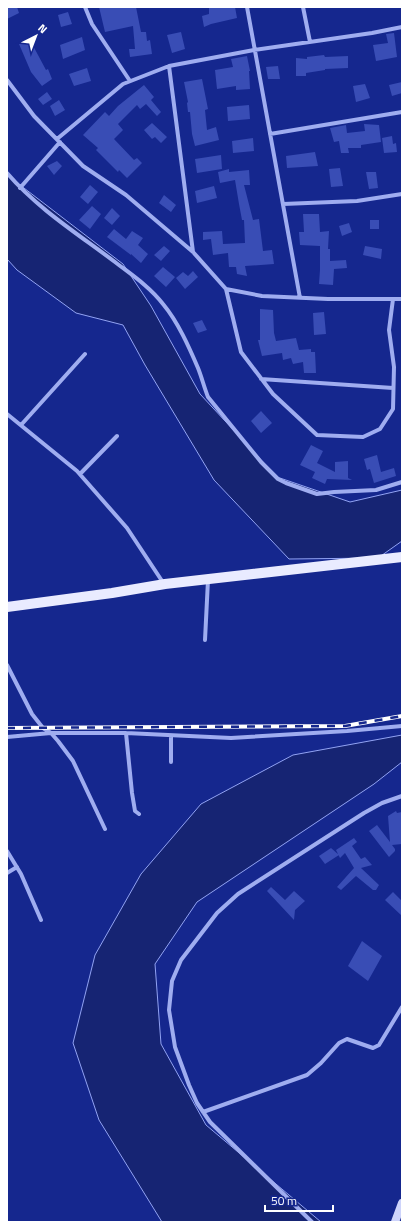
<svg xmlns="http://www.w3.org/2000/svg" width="409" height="1229" font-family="'Titillium Web',sans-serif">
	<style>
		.water { fill: #162473; stroke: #92a3f3 }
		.building { fill: #394db5 }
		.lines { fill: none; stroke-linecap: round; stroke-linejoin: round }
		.street { stroke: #9fadf0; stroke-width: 4 }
		.secondary { stroke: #ced4fb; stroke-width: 8 }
		.primary { stroke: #e9ebff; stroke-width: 10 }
		.rail-casing { stroke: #fff; stroke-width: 4 }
		.rail { stroke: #15278e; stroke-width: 2.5; stroke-dasharray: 8; stroke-linecap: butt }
	</style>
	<rect width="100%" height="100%" fill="#15278e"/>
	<path class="water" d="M7 175 123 264 151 306 200 394 277 477 350 502 402 490V541L378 558 289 559 214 480 145 365 123 325 76 313 17 270 7 259Z
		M402 735V762L374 784 197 902 155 964 161 1044 206 1125 321 1222H162L99 1120 73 1043 95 955 141 874 201 804 293 755Z"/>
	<path class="building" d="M7 7H17L19 13 7 19Z
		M99 7H136L141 32H146L147 41 150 40 152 54 130 57 129 49H135L133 26 105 32Z
		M209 7H235L237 18 211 24 204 27 202 16 209 14Z
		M68 12 72 24 61 27 58 15Z
		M181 32 185 49 172 53 167 35Z
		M394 33 397 57 376 61 373 45 388 43 386 34Z
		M82 37 85 50 63 59 60 45Z
		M30 40 46 70 48 69 52 79 42 86 31 72 19 44Z
		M324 55 325 57 348 56V68L325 69V70L306 73V76H296V58L307 59V57Z
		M247 56 250 71H249L250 89 236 90V86L217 89 215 70 233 67 231 59Z
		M278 66 280 79H268L266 67Z
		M87 68 91 81 74 86 69 74Z
		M202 79 208 109 205 110 207 130 216 127 219 140 195 146 192 134 190 112H188L187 103 188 102 184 82Z
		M402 82V93L392 96 389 85Z
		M365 84 370 98 356 102 353 86Z
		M144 85 154 97 151 100 161 112 157 116 146 104 140 109 137 105 118 124 123 130 114 139 134 160 137 158 142 163 127 178 119 170 118 172 96 150 98 148 83 135 105 112 109 116 118 106Z
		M47 92 52 99 43 105 38 99Z
		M59 100 65 110 55 116 50 106Z
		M249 105 250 119 228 121 227 107Z
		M152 123 167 137 161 143 155 137 152 139 144 130Z
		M364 124 379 125 381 142 361 145V148H348L349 153H341L339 141 334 142 330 128 346 125 347 133 365 131Z
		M392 136 393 144 396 143 397 152 384 153 382 138Z
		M253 138 254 151 233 153 232 141Z
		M315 152 318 166 287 168 286 156Z
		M221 155 222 169 197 173 195 159Z
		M57 161 62 166 54 175 47 166Z
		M340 168 343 186 331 187 329 169Z
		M229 169V172L249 170 250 185H244L253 220 259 219 263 251 272 250 274 264 245 266 247 276 237 274 236 267H229L228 253 213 255 211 239 203 240V232L222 231 223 244 245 243 244 220H242L239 204 235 180 220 183 218 172Z
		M366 172H376L378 188 369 189Z
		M90 185 98 192 88 204 80 197Z
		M214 186 217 198 197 203 195 191Z
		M164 195 176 205 171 212 159 203Z
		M92 206 101 214 90 229 79 220Z
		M112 208 120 216 112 225 104 218Z
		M303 214H319L320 232 329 231 328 249H330V261L346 260 347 268 334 269 333 285 319 284 320 270V246L300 245 299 232H304Z
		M370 220H379V229H370Z
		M349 223 352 232 342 236 339 226Z
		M114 229 126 239 132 231 143 238 138 245 148 254 141 263 131 254V255L107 237Z
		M164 246 170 251 161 261 154 255Z
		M365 246 382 249 381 259 363 255Z
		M163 267 175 277 166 287 154 276Z
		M193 271 198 277 185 289 176 278 183 272 188 276Z
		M260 309 273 310 274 333 276 341 296 338 299 350 311 349V352H315L316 373H304L303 362 293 364 291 358 283 360 282 353 262 356 258 340H260Z
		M324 312 326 334 314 335 313 313Z
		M202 320 207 330 198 333 193 323Z
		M261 411 272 423 261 433 251 421Z
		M311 445 323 451 317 463 335 472V462L348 461V478L352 480 327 479 325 484 312 478 315 472 300 465Z
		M377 455 381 472 394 468 396 476 374 483 370 469 367 470 364 459Z
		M396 811 397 813 402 812V844L392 845 395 849V851L389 857 369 831 377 825 390 842 388 816Z
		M354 838 357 842 352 846 361 859 365 857 372 865 361 868 379 885 376 890H373L356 876 341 890 337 887 354 868 345 853 340 858 336 850Z
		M331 848 339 855 325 864 319 856Z
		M271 887 285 900 294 891 305 901 295 910 294 920 267 891Z
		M393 892 402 901V916L385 900Z
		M362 941 382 956 368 981 348 966Z"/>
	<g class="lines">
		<path class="street" d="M85 7 92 24 130 81
			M247 7 300 298
			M303 7 310 42
			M169 66 193 252
			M7 80 34 116 83 166 126 195 193 252 226 289 262 296 328 299H402
			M270 134 402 112
			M57 139 123 84 169 66 254 50 372 33 402 27
			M7 173C38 209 78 234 115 262 132 275 150 287 163 304 178 322 189 347 198 368 202 378 204 387 208 397L261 462 278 479 286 483 317 494 334 492 376 490 402 482
			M20 188 60 142
			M283 204 357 201 402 194
			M226 289 241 352 273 394 317 435 363 437 380 429 393 409 394 367 389 330 393 299
			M261 379 393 388
			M7 414 77 471 127 528 164 584
			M21 425 85 354
			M80 474 117 436
			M205 640 208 580
			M7 665 32 714 43 728 51 733 58 741 73 761 105 829
			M126 733 132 793 135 811 139 814
			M171 736V762
			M7 737 51 733H126L231 738 347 731 402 726
			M7 851 21 874 41 920
			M7 873 17 867
			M203 1112 307 1075 321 1063 339 1043 347 1039 373 1048 379 1045 402 1007
			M312 1222 210 1122 197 1103 189 1085 175 1047 169 1010 172 981 181 960 217 913 238 894 364 813 382 803 402 796"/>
		<path class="secondary" d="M395 1222 402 1203"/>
		<path class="primary" d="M7 607 112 593 165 584 402 557"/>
		<g class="rail-casing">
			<path id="rail" d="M7 728 345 726 402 716"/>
		</g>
		<use href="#rail" class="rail"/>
	</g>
	<rect width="409" height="1229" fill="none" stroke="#ffffff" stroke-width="16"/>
	<g transform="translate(36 36) rotate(42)" stroke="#15278e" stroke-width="3" paint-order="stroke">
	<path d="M0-3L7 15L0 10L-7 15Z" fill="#ffffff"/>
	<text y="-6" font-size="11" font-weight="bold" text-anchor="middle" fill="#ffffff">N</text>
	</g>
	<path d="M265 1205v6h68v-6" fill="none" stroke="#ffffff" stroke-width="2"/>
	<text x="271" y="1205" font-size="12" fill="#ffffff" stroke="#15278e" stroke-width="3" paint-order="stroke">50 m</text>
</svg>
